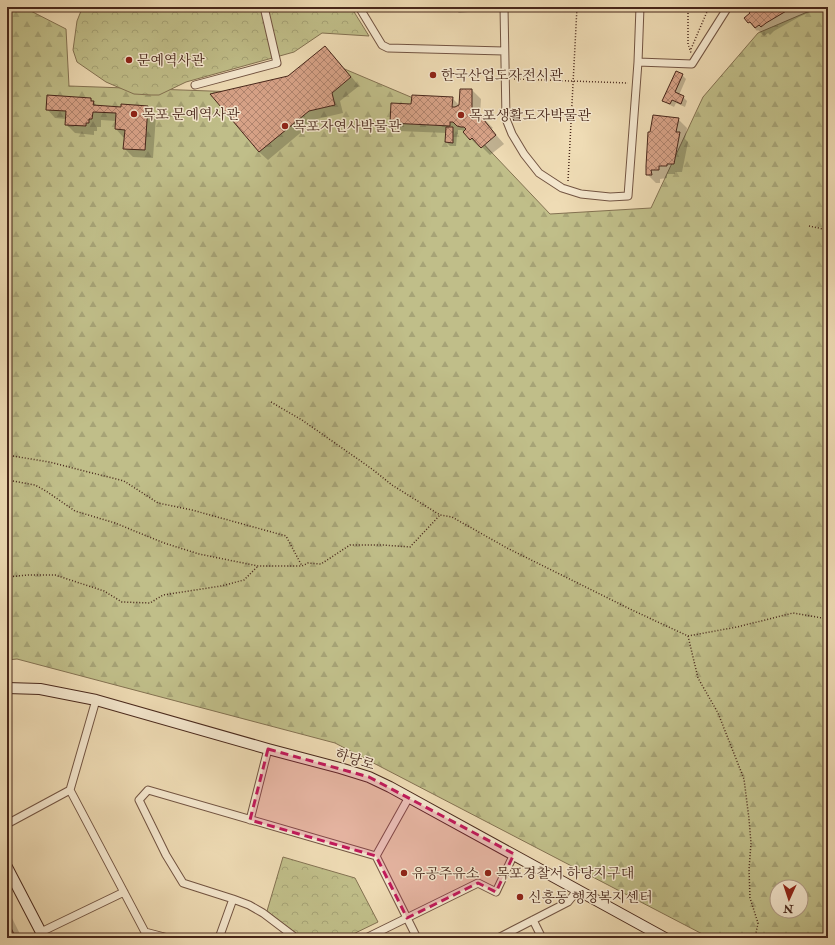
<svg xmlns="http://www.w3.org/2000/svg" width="835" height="945" font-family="'IM FELL Double Pica','Noto Serif KR',serif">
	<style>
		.forest { fill: url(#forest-firs); stroke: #847252; fill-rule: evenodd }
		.park { fill: url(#park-crowns); stroke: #847252 }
		.shadow { fill: #0003 }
		.building { fill: url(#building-cross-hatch); stroke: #48271b }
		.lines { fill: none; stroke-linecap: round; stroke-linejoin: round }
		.street-casing { stroke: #725442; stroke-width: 9 }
		.secondary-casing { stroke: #48271b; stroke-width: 12 }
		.path { stroke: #48271b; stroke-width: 1.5; stroke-dasharray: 1 2; stroke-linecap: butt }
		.street { stroke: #f5e8cf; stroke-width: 7 }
		.secondary { stroke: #f5e8cf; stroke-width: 10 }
		.marked { fill: #c2185b; fill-opacity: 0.2; stroke: #c2185b; stroke-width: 3; stroke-dasharray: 8 5; stroke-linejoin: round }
		.poi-dot { fill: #8f2418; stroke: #f5e8cf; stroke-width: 1.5 }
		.labels { text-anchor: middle; stroke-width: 3; stroke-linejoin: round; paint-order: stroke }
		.poi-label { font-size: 14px; fill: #48271b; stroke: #f5e8cf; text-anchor: start }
		.street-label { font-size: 14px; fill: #48271b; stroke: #f5e8cf }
	</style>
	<defs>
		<pattern id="forest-firs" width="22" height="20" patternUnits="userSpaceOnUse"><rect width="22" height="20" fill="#c0be89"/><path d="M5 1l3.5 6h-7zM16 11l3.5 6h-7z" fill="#a6a376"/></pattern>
		<pattern id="park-crowns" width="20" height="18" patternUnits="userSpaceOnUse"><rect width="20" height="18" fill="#c0be89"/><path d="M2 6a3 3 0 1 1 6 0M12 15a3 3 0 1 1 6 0" fill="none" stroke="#a6a376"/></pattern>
		<pattern id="building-cross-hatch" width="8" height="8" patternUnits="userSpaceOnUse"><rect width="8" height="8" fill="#d7a287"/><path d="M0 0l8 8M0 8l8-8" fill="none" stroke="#b0846e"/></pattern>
	</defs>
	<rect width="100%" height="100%" fill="#efdcb5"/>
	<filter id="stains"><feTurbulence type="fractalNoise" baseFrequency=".005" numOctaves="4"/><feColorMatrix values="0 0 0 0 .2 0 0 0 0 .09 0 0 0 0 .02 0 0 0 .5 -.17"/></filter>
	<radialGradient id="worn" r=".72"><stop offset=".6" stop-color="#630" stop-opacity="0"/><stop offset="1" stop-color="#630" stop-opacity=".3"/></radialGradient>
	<path class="forest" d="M7 7H23L66 29 69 86 266 93 328 62 458 117 550 214 651 208 703 97 758 33 819 7H828V938H710L335 743 17 659 7 660ZM777 887H801V911H777Z"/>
	<path class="park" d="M91 7H351L369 36 322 33 294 52 186 82 159 95H151L134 94 106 82 77 62 73 50 77 21 81 11Z
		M283 857 355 878 378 922 345 938H302L267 911Z"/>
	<path class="shadow" d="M453 7H495V9L459 13Z
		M747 7H824L819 9V11L817 12 815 10 799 17 774 31 770 35 768 33 764 36 758 30 757 31 746 18 751 14Z
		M325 47 334 56 359 86 340 101 343 113 317 119 268 160 259 152 288 77Z
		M682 75 686 79 679 95 683 97 687 101 685 107 676 103 674 107 668 104 664 100Z
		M472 90 481 99 480 115 493 128 491 129 504 144 490 155 481 146 479 147 462 130H458V134H457L456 146H450L446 142 447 133 399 131 391 122 412 105 452 98 460 106Z
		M91 99 98 107 122 108 147 107 156 116 153 158 133 157 124 148V138L116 129V121L101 120V127H97V131H94V135L75 133 67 125V119L55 118 47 109Z
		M678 119 687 128 685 139 688 142 682 172H675V174H667V178L660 179V183H656L647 174Z
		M7 908 22 938H7Z"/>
	<path class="building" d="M745 7H793L766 23 761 27 759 25 755 28 750 22 748 23 744 18 750 13Z
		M325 46 351 77 332 93 335 105 309 111 259 152 210 94 288 76Z
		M676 71 683 74 675 92 684 96 681 104 672 100 670 104 662 101Z
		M460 89H472V109L475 114 478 111 485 119 484 120 496 135 481 148 472 138 470 140 463 132 466 129 464 127H461L457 126 453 122H450V126L390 123 391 103 411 104 412 95 453 97 452 107H455L459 105Z
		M47 95 91 98V101H94L93 105 121 107V104L148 106 145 150 123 149 125 130 115 129 116 113 93 112 92 119H89V123H86V126L65 125 66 111 46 110Z
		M653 115 679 118 676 132H680L674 164H667V166H659V170H651L652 175H646V166L648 132H650Z
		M446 127H453V143L445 142Z
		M7 920 14 934 7 938Z"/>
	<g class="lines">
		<g class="street-casing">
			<path id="street" d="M359 7 382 45 388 48 504 51
				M504 7 506 119 512 134 524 154 539 173 562 188 581 194 610 197 628 196 638 62 640 7
				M638 62 692 64 728 7
				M195 85 277 63 264 7
				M70 790 145 932 168 938
				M250 820 268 749
				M7 824 70 790 96 700
				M376 856 409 797
				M533 920 542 938
				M41 932 124 892
				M219 938 233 899
				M296 938 263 913 249 905 233 899 183 883 166 855 139 800 148 790 376 856 417 938
				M366 938 478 883 496 892 514 854
				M498 938 568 902 577 891"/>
		</g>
		<g class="secondary-casing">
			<path id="secondary" d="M7 688 40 689 96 700 268 749 340 768 369 777 390 787C482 837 573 888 665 938
				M7 867 44 938"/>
		</g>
		<path class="path" d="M688 7V44L691 53
			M691 49 709 7
			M514 79 628 83
			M568 181 577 7
			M809 226 828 230
			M271 402 302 420 372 469 392 485 440 515 452 517 507 548 632 610 688 636 737 627 793 613 828 619
			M7 455 49 462 124 481 158 503 192 510 286 536 302 566
			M7 480 35 485 46 491 75 511 115 523 164 543 199 554 258 566H302L308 563 321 564 350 545H383L410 547 440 515
			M7 577 28 575H55L104 591 122 602 150 603 163 595 221 586 244 580 258 566
			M688 636 698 678 718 713 744 779 749 819 751 843 749 870 750 898 758 923 755 938"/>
		<use href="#street" class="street"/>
		<use href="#secondary" class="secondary"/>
	</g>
	<path class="marked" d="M268 749 369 777 514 854 496 892 478 883 407 918 376 856 250 820Z"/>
	<g class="poi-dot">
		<circle cx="129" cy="60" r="4"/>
		<circle cx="433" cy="75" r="4"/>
		<circle cx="134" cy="114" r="4"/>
		<circle cx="461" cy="115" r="4"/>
		<circle cx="285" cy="126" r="4"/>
		<circle cx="404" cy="873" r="4"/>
		<circle cx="488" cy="873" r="4"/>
		<circle cx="520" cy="897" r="4"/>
	</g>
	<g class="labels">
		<g class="poi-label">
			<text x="137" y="65">문예역사관</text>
			<text x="441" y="80">한국산업도자전시관</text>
			<text x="142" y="119">목포 문예역사관</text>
			<text x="469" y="120">목포생활도자박물관</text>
			<text x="293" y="131">목포자연사박물관</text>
			<text x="412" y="878">유공주유소</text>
			<text x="496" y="878">목포경찰서 하당지구대</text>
			<text x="528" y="902">신흥동 행정복지센터</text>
		</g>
		<g class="street-label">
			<text transform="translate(355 759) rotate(18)" y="5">하당로</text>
		</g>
	</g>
	<rect width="835" height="945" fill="none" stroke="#efdcb5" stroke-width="24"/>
	<rect x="8" y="8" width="819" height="929" fill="none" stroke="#48271b" stroke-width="2"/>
	<rect x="12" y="12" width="811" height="921" fill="none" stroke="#48271b"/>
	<g transform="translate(789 899) rotate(183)"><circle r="19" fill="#f5e8cf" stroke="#b09b87"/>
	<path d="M0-3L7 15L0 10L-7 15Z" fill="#8f2418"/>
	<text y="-6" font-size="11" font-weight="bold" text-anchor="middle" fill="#48271b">N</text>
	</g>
	<rect width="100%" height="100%" filter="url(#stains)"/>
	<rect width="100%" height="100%" fill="url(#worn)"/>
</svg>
